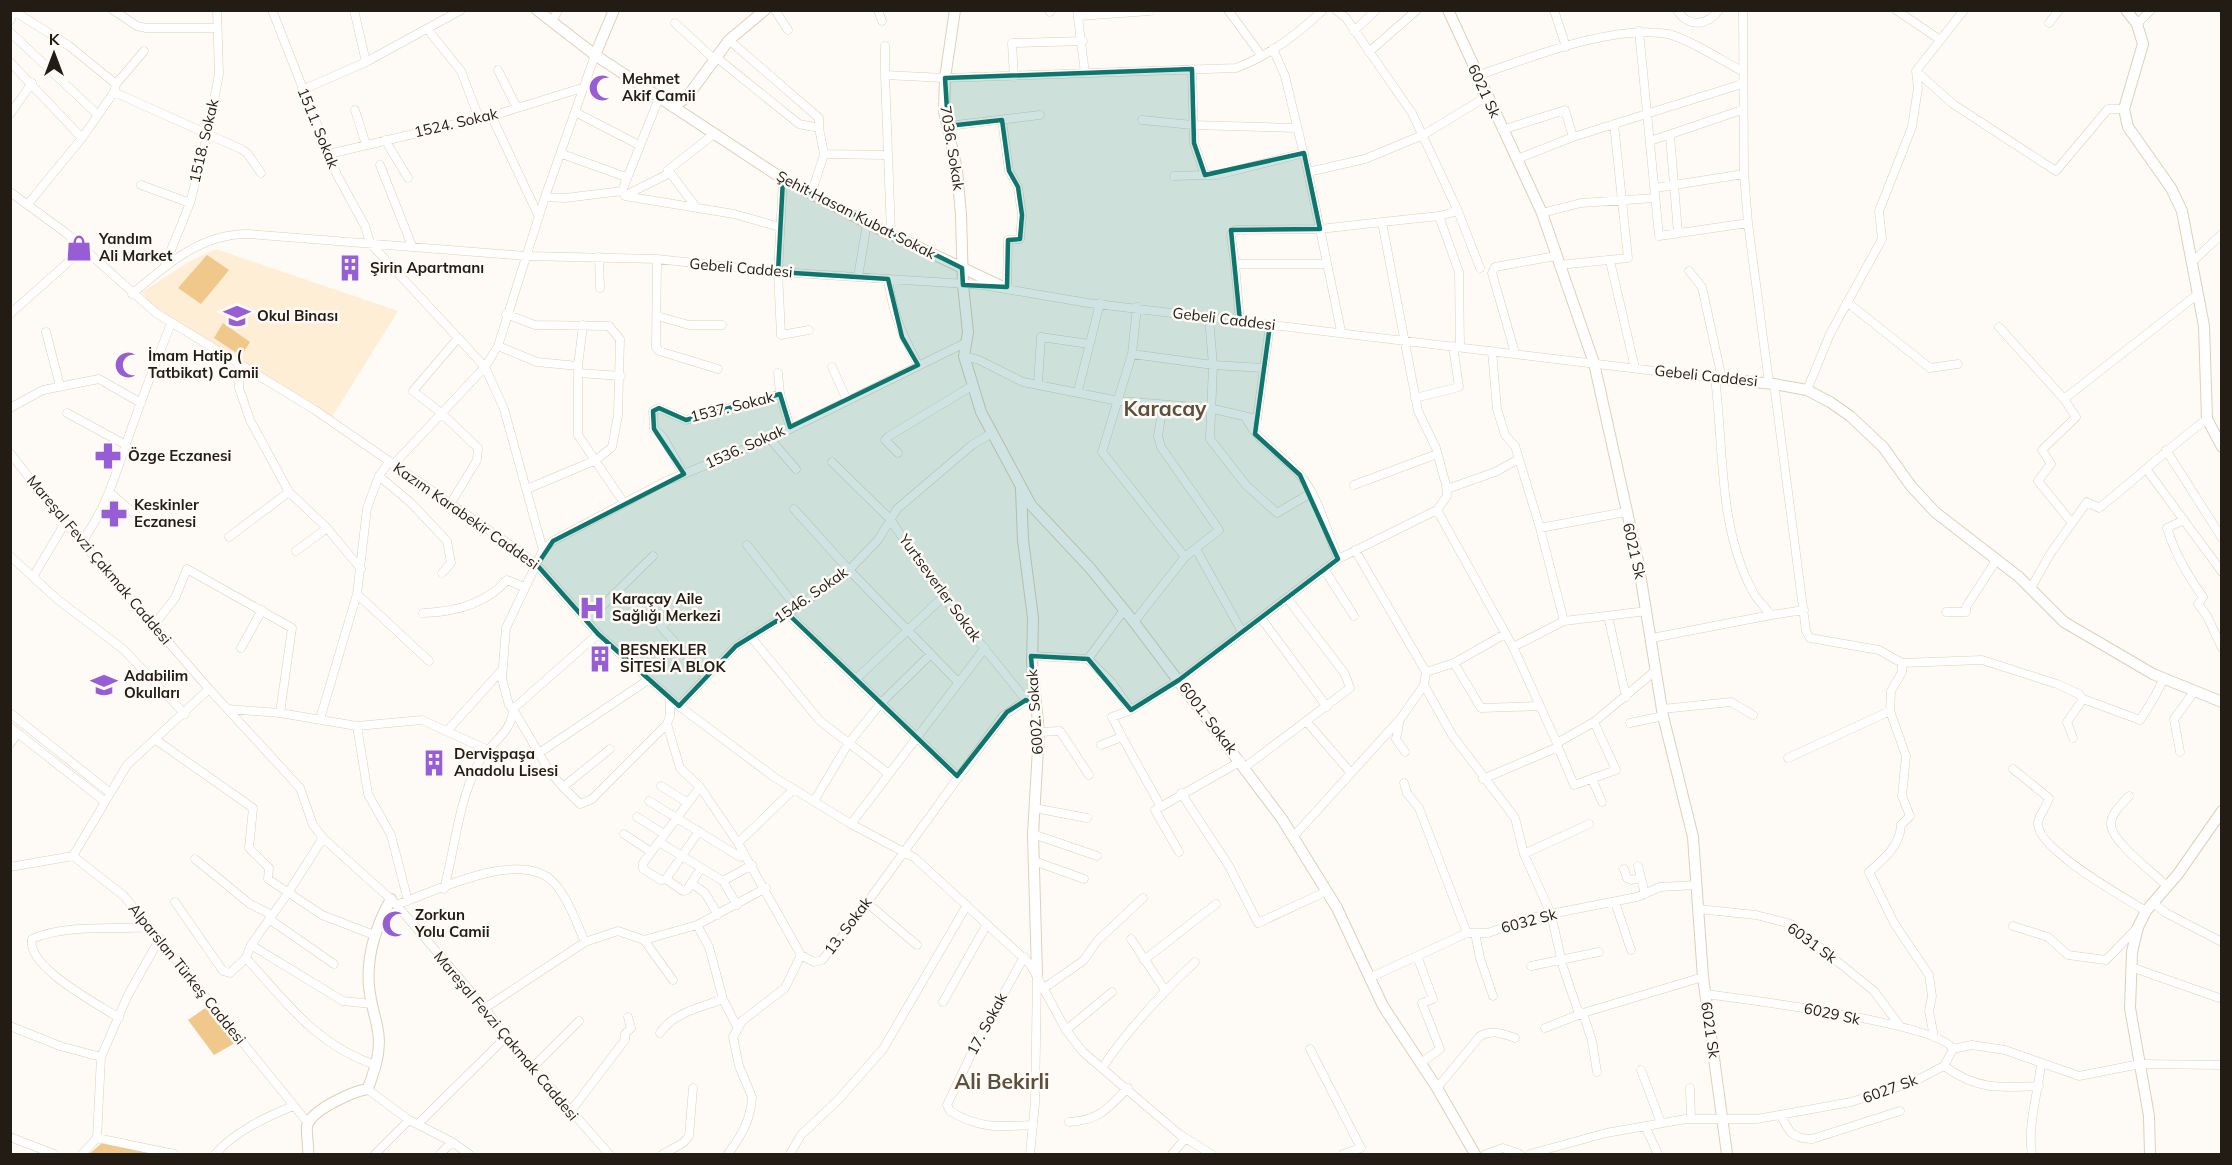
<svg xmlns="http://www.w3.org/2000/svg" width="2232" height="1165" font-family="Mulish,sans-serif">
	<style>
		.built { fill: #feeed6 }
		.green { fill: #f0c88c }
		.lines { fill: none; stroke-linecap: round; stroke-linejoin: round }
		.street-casing { stroke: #dfcfb8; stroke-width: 9 }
		.secondary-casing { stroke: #dfcfb8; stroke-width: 12 }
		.street { stroke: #fff; stroke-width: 8 }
		.secondary { stroke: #fff; stroke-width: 10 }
		.marked { fill: #0f766e; fill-opacity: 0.2; stroke: #0f766e; stroke-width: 4.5; stroke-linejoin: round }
		.labels { text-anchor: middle; stroke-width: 5; stroke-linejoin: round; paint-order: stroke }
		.poi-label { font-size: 15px; font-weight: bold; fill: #221c14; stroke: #fefbf6; text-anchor: start }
		.street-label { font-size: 15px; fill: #221c14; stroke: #fefbf6 }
		.district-label { font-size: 21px; font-weight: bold; fill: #5d4f3c; stroke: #fefbf6 }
	</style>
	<rect width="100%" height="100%" fill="#fefbf6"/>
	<path class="built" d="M216 249 398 311 332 417 152 307 142 292 192 260Z"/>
	<path class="green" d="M207 255 229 270 201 304 178 288Z
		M223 323 250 342 241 356 214 338Z
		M208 1006 235 1043 214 1055 188 1020Z
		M102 1143 154 1154H89Z"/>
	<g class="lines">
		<g class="street-casing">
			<path id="street" d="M12 10 68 45 116 84
				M113 10 137 26 146 28H217
				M272 10 337 175 365 226 370 243 485 367 504 409 543 550
				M354 10 366 62
				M775 10 788 30
				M878 10 882 21
				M1049 10 1050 12
				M1077 10 1085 73
				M1228 10 1261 55
				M1336 10 1346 18 1412 113 1458 211 1439 216 1459 272 1460 347
				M1554 10 1566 47
				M1677 10C1688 28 1707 26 1719 10
				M1743 10 1744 174 1748 223 1769 383
				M1896 10 1939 39
				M1079 16 1150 11
				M10 21 14 12
				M552 22 558 10
				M675 23 715 60
				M2049 23 2059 10
				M2137 24 2151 10
				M428 30 461 71 479 118
				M1354 31 1376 10
				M1639 31 1659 236 1748 223
				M10 32 98 115
				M729 40 819 118V128
				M885 46V75
				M1273 49 1285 76 1308 172
				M1369 52 1417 10
				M717 58 799 124 819 128 824 154 811 195
				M10 62 82 138
				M1192 69 1194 143 1205 175H1217L1304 153
				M498 70 517 108
				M1916 71 1953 104 2056 171 2108 109H2124
				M1476 76C1530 58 1612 24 1668 34 1687 38 1723 61 1742 71
				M1014 77 1012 43 1083 41
				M302 90 366 62 461 10
				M114 92 241 149 247 153 261 173
				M355 110 366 145
				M575 112 639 145
				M10 114 32 83
				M491 115 539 217
				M1002 120 1009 171 1018 187 1022 215 1020 239 1008 240 1007 288
				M1142 120 1192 125 1297 128
				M948 126 1040 115
				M1502 130 1565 110 1573 137
				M1670 136 1678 233
				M385 140 408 178
				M1650 141 1742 110
				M329 154 498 114 582 88
				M562 154 626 177
				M824 154 886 155
				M1517 159 1573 137 1742 84
				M380 165 412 246
				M1174 176 1205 175
				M783 179 778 272 781 335 809 330
				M141 185 190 203
				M1655 188 1744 174
				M622 191 625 196 734 214 780 227
				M10 192 66 233 156 313 315 410 519 551 537 565 598 634 679 706 774 777 851 824 915 858 1030 964 1066 1030 1083 1052 1179 1134 1211 1154
				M626 195 670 173
				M545 197 565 198 622 191 659 98
				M28 204 82 138 114 92 116 84 144 51
				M696 207 668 170 714 134
				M1458 211 1480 268
				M1542 213 1581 203 1655 198
				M891 233 885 75 945 78 1236 68C1268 56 1298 34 1323 10
				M599 257 600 288
				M657 259 656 347 659 351 718 369
				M1610 261 1635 368
				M2192 262 2222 234
				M1235 264 1231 235 1236 230 1320 229 1308 172 1365 159 1423 135 1486 97
				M165 265 190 203 208 132 219 74 217 10
				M1559 265 1628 258 1614 124
				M858 277 867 223
				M888 279C893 316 902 333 918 365
				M132 294C167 264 202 233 249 234L526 256 657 259 778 272 982 285 1088 303 1722 379 1702 287 1689 271
				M1847 302 1930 368 1958 364
				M1137 307 1132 354 1102 452 1185 557
				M10 314 84 248
				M506 314 535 325 609 326 620 339 618 415 612 447 596 460 527 489
				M657 316 689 325H722
				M1209 318 1213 365 1210 439 1246 485 1277 513 1311 493
				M1240 321 1235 264H1326
				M583 325 578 366V435L624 503
				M1999 327 2064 399
				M1341 331 1320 229 1382 222
				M46 332 60 386
				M498 346 537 362 578 366
				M1492 351 1497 409 1505 435 1515 446 1540 528 1625 512
				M1515 353 1492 273 1495 267 1556 256
				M1132 354 1213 365 1264 368
				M964 356 979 360 1023 382 1119 401 1209 408 1257 419 1270 325
				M239 364V388L250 420 289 492 327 528 361 569
				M832 367 847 400
				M579 373 621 376
				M778 373 780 394
				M1715 378C1724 448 1718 526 1752 590 1756 599 1765 607 1771 615L1804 610
				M1038 383 1041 337 1089 344
				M1774 384 1806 631 1810 638 1879 650 1902 663 1982 660 2057 684 2079 694 2083 699 2140 720 2154 698 2164 678
				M1807 390 1830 334 1882 239 1879 211 1912 127 1918 88 1916 71 1964 10
				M1078 391 1100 303
				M1415 398 1459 387 1453 346
				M10 408 43 390 99 379 141 403
				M67 413 126 445
				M1246 418C1259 444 1282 454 1300 475 1319 497 1327 532 1338 559
				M770 439 796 469
				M2166 450 2222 538
				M10 453 61 518 209 689 300 788 313 825 323 838 394 902 485 1008 506 1037 609 1154
				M898 453 885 440 889 436 972 386
				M832 462 890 519 943 597 1026 700
				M393 465 485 367 498 346 545 197 595 55
				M2147 470 2222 572
				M683 473 663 437 654 429 653 411 659 408 686 420 780 394 790 427
				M379 476 411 503 447 541 451 563 442 573
				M1354 485 1437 454
				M1447 489 1495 472 1519 459
				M109 492 145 523
				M451 503 477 460 478 448 440 412 413 391 458 338
				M794 509 849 570 958 682
				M1437 510 1513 647 1557 743
				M2184 520 2167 528C2175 554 2187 575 2203 597L2198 604 2207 616 2222 648
				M2072 523 2038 481 2051 464 2042 450 2076 417 2064 399 2198 294
				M1540 528 1564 621
				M229 537 289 492
				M83 540C109 504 117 468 132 427 144 392 158 358 171 323
				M747 545 796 607
				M1196 549 1242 632
				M296 551 327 528
				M10 556 57 599 123 649 185 714
				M1324 569 1354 616
				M33 577 65 523
				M2031 588 2050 554 2087 502 2099 508C2136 479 2169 447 2207 419
				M357 594 429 661
				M1946 612H1966V607L1997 559
				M423 613C454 612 486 604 507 580L524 587
				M788 614 957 776
				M674 615 661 627 707 678
				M1608 616 1626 697
				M1261 618 1327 707
				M588 620 653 556
				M1134 622 1185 557 1219 530 1161 447 1158 436 1163 405
				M154 625 175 598 187 569 292 628 280 713
				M598 634 513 709 550 772 563 787 610 749
				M750 636 820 721 889 774
				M1652 638 1771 615
				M1513 647 1564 621 1647 611
				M241 648 262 610
				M1032 656 1088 659 1124 610
				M1088 659 1112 683 1131 710 1179 680 1338 559 1437 510 1447 496 1446 485 1436 448 1418 411 1382 222 1439 216
				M1454 663 1505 634
				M1902 663V672L1891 691 1890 711 1906 756 1902 796 1910 816 1901 825C1900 846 1884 859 1869 872L1894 923 1929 975 1932 996 1929 1011 1934 1037
				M1426 672 1454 663 1481 708 1540 706
				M857 678 943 597
				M1424 685 1452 735 1515 818 1524 854 1551 914 1563 967 1578 1011 1583 1013 1703 977
				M670 699V716L667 724 680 768 700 787 738 843
				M679 706 736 646 788 614 849 570 878 540 897 509 972 445 992 433
				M228 709 280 713 357 726 422 720 488 750
				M1662 709 1731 702 1753 715
				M10 713 109 792
				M320 719 357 594 367 508 379 476 389 462
				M1400 719 1396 739 1405 752
				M1307 722 1350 772
				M1630 723 1663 716
				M357 726 368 794 391 835 408 901
				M10 727 104 801
				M447 731 501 671
				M1039 732 1060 731 1089 775
				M1122 737 1112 717 1131 710
				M2073 738 2067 722 2083 699
				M156 740 253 808 249 848 269 868 268 879 322 915 374 935
				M10 744 18 733
				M1101 745 1122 737 1161 807
				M1558 747 1574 785 1616 770 1594 722
				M2180 752 2174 719 2194 692
				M539 753 648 680
				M1788 758 1890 711
				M1245 767 1350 688 1345 674 1287 598
				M2013 769 2049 798C2047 806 2039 815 2038 822 2034 848 2125 898 2146 911
				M1483 779 1558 747 1557 743 1594 722 1655 671
				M1592 779 1602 802
				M1404 783 1407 793 1419 808 1467 933
				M661 786 688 803
				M563 787 580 804 592 799 667 724
				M794 789 738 843 801 955
				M1181 793 1229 866 1258 923 1327 891
				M2129 796C2122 804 2112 812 2111 823 2109 840 2154 873 2167 886
				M649 801 740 857 744 853
				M814 801 848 744 881 703 931 654
				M1034 808 1087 818
				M637 817 664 834
				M851 824 985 648
				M699 831 666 879 661 880 643 869V863L700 787
				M624 834 651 852
				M1033 834 1097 856
				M1293 837 1401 718 1424 685 1426 672 1355 550
				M659 842 723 881 752 865
				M1179 852 1155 810 1241 761
				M1524 854 1589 824
				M73 856 127 765 209 689
				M195 859 250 904 272 915
				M1034 861 1084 879
				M1638 866 1645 894
				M10 867 73 856 124 896 308 1123
				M1624 869 1627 878 1631 880 1641 878
				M666 879 683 891 687 890 701 868
				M723 881 737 905
				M691 883 705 893 718 915
				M444 889C455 848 458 804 477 766 487 745 513 733 513 709L509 705 502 679 506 628 543 550 553 541 664 482 770 439 965 343
				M175 902 223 971 230 973 246 958 251 945 288 893 323 838
				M866 902 917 945
				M1615 902 1631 950
				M2153 903 2166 913 2222 942
				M396 905C434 892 524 845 556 885 569 901 577 924 585 942
				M1698 909 1756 915 1791 924 1874 991 1900 1026
				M269 919 334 964
				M697 925 709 947 723 999
				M2013 926 2048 937 2068 955 2106 960 2137 928
				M1475 933 1480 958 1493 996
				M1131 939 1165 990
				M644 940 673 980
				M251 945 343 1001 372 1004
				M1417 956 1433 999 1422 1003 1440 1049 1421 1063
				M1024 957 978 1040 947 1105 950 1111C980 1129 998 1127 1033 1125
				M246 958C288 1004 315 1044 375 1065
				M1144 960 1216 904
				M1531 966 1599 952
				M2131 967 2222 999
				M1369 978 1467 933H1488L1530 918 1637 897 1660 887 1696 885
				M1044 988 1083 961 1098 940 1143 898
				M1705 994C1742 999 1938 1023 1953 1049
				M943 1002 987 924
				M485 1008 585 942 618 931 644 940 697 925 766 888
				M119 1018C98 1004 26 967 32 939 64 924 114 930 150 927
				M10 1026 60 1046 101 1057
				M1545 1028 1583 1013 1592 1041 1597 1072
				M1066 1030 1112 992
				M660 1033C674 1012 700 1008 723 999L738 1029
				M1310 1049 1361 1148 1343 1154
				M1944 1066C1977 1090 1999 1088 2039 1086
				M532 1068 579 1021
				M1102 1068C1129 1028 1160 995 1195 962
				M1641 1070 1661 1123
				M1437 1088 1480 1036C1493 1029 1503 1034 1515 1038
				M1690 1088 1691 1118
				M367 1089 409 1120 452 1142 469 1154
				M570 1112 625 1040V1034L631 1028 628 1017
				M1781 1115C1788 1131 1792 1139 1812 1139L1900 1111
				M1069 1122C1100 1120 1107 1109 1128 1088
				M418 1124 506 1037
				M1645 1126 1658 1154
				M10 1137 54 1154
				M97 1138 101 1057 128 995 160 938
				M82 1154 97 1138 174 1154
				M215 1154C236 1131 264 1118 293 1106
				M375 1154 409 1120
				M440 1154 452 1142
				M663 1154 683 1143 689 1136 693 1088
				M728 1154C741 1136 751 1120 752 1097L739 1066 733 1037 742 1021 785 988 801 955 814 962 822 960 845 933 1003 716 1026 700 1035 706
				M790 1154 801 1135 839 1099 883 1049 967 905
				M1030 1154 1035 1103 1037 976
				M1172 1154 1185 1139
				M1486 1154 1503 1148 1520 1154
				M1530 1154 1606 1133 1686 1119H1757L1851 1102 1911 1083 1944 1066 1953 1049 1972 1045 2005 1050 2079 1076 2140 1064 2222 1065
				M2032 1154C2027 1127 2038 1093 2041 1064"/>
		</g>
		<g class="secondary-casing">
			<path id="secondary" d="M537 10 595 55 783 179 867 223 1003 287
				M955 10 945 78 944 111 957 170 961 215 963 285 968 332 964 356 981 412 1031 505 1090 568 1134 622 1282 819 1337 908 1383 1006 1437 1088 1475 1154
				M1448 10 1542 213 1594 363 1638 561 1663 716 1693 837 1703 977 1727 1154
				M2126 10 2137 24 2143 44 2124 109 2128 127 2171 188 2182 211 2204 326 2207 419 2222 447
				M595 55 614 10
				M673 107 687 97 729 40 765 10
				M1722 379 1774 384 1807 390 1830 402 1850 416 1883 447 1911 486 1935 512 2019 577 2064 622 2153 674 2222 702
				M1021 489 1023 540 1033 618 1032 663 1039 732 1033 834 1037 974
				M308 1154C309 1145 306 1135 307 1126 311 1110 352 1092 367 1089 371 1083 372 1075 375 1068 385 1031 373 1022 369 987 366 955 376 926 391 899
				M2150 1154 2149 1116 2130 1008 2132 952 2138 927 2146 911 2178 874 2222 811"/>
		</g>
		<use href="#street" class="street"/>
		<use href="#secondary" class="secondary"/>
	</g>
	<path class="marked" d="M1192 69 1194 143 1205 175 1304 153 1320 229 1231 230 1240 321 1270 325 1255 434 1300 475 1338 559 1179 680 1131 710 1088 659 1031 656 1035 706 1026 700 1007 712 957 776 788 614 736 646 679 706 598 634 537 565 553 541 684 474 654 429 653 411 659 408 686 420 780 394 790 427 918 365 902 337 888 279 778 272 783 179 962 268 963 285 1007 287 1008 240 1020 239 1022 215 1018 187 1009 171 1002 120 948 126 945 78Z"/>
	<defs>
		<g id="mosque-bare" transform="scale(2.07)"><path d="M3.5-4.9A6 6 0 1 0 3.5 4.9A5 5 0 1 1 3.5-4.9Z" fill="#965dd4" stroke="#fefbf6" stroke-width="2.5" paint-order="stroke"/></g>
		<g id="shop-bare" transform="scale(2.07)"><path d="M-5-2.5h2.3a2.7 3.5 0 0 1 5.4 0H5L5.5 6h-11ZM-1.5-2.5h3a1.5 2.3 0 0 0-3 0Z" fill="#965dd4" stroke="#fefbf6" stroke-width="2.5" paint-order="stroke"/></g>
		<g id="building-bare" transform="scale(2.07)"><path d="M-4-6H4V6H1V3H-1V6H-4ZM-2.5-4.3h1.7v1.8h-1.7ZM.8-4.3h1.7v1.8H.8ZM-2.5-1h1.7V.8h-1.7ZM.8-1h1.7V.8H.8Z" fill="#965dd4" stroke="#fefbf6" stroke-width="2.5" paint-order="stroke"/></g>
		<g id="school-bare" transform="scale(2.07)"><path d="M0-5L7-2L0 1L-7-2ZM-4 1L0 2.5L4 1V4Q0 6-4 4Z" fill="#965dd4" stroke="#fefbf6" stroke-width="2.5" paint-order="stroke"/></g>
		<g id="pharmacy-bare" transform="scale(2.07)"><path d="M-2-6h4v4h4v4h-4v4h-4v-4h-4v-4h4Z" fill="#965dd4" stroke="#fefbf6" stroke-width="2.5" paint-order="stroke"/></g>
		<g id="hospital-bare" transform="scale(2.07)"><path d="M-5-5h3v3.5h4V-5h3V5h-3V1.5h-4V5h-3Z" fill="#965dd4" stroke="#fefbf6" stroke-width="2.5" paint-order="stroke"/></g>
	</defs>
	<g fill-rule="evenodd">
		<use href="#mosque-bare" x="602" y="88"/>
		<use href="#shop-bare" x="79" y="248"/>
		<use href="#building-bare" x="350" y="268"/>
		<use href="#school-bare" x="237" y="316"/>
		<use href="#mosque-bare" x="128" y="365"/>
		<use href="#pharmacy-bare" x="108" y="456"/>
		<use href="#pharmacy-bare" x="114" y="514"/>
		<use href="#hospital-bare" x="592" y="608"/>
		<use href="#building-bare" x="600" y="659"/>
		<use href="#school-bare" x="104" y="685"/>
		<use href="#building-bare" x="434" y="763"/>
		<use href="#mosque-bare" x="395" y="924"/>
	</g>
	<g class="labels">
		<g class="poi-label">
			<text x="622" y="84">Mehmet<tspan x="622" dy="17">Akif Camii</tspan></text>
			<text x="99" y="244">Yandım<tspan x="99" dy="17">Ali Market</tspan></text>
			<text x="370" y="273">Şirin Apartmanı</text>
			<text x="257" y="321">Okul Binası</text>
			<text x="148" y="361">İmam Hatip (<tspan x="148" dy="17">Tatbikat) Camii</tspan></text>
			<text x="128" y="461">Özge Eczanesi</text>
			<text x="134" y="510">Keskinler<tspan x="134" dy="17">Eczanesi</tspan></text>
			<text x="612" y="604">Karaçay Aile<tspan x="612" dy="17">Sağlığı Merkezi</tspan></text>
			<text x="620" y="655">BESNEKLER<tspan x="620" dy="17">SİTESİ A BLOK</tspan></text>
			<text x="124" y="681">Adabilim<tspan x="124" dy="17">Okulları</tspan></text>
			<text x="454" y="759">Dervişpaşa<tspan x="454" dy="17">Anadolu Lisesi</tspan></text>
			<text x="415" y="920">Zorkun<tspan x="415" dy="17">Yolu Camii</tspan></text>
		</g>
		<g class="street-label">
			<text transform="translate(1484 91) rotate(65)" y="5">6021 Sk</text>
			<text transform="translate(456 123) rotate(-13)" y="5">1524. Sokak</text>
			<text transform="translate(318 128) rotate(68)" y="5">1511. Sokak</text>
			<text transform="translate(204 141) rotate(-77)" y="5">1518. Sokak</text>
			<text transform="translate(952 148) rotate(81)" y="5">7036. Sokak</text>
			<text transform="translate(856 215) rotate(27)" y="5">Şehit Hasan Kubat Sokak</text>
			<text transform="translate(741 268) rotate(5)" y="5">Gebeli Caddesi</text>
			<text transform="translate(1224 319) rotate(7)" y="5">Gebeli Caddesi</text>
			<text transform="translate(1706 376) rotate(6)" y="5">Gebeli Caddesi</text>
			<text transform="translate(732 407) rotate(-14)" y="5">1537. Sokak</text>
			<text transform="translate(745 447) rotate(-24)" y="5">1536. Sokak</text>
			<text transform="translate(466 516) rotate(35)" y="5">Kazım Karabekir Caddesi</text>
			<text transform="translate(1634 551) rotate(77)" y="5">6021 Sk</text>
			<text transform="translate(99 560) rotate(50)" y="5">Mareşal Fevzi Çakmak Caddesi</text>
			<text transform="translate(940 588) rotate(54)" y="5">Yurtseverler Sokak</text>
			<text transform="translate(811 595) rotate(-35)" y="5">1546. Sokak</text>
			<text transform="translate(1035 712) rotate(-94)" y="5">6002. Sokak</text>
			<text transform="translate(1208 718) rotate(53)" y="5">6001. Sokak</text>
			<text transform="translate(1529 921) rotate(-15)" y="5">6032 Sk</text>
			<text transform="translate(848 926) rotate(-53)" y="5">13. Sokak</text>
			<text transform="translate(1812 943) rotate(36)" y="5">6031 Sk</text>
			<text transform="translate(187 974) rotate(51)" y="5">Alparslan Türkeş Caddesi</text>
			<text transform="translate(1832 1014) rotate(12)" y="5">6029 Sk</text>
			<text transform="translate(987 1024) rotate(-62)" y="5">17. Sokak</text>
			<text transform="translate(1710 1030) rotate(82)" y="5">6021 Sk</text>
			<text transform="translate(506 1036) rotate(50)" y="5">Mareşal Fevzi Çakmak Caddesi</text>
			<text transform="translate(1890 1089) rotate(-20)" y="5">6027 Sk</text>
		</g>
		<g class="district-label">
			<text x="1165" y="416">Karacay</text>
			<text x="1002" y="1089">Ali Bekirli</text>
		</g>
	</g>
	<rect width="2232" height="1165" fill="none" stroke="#221c14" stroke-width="24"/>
	<g transform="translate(54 54)" stroke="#fefbf6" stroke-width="4.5" paint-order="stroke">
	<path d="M0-4.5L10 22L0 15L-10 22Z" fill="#221c14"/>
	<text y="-9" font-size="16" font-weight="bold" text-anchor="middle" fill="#221c14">K</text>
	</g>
</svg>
